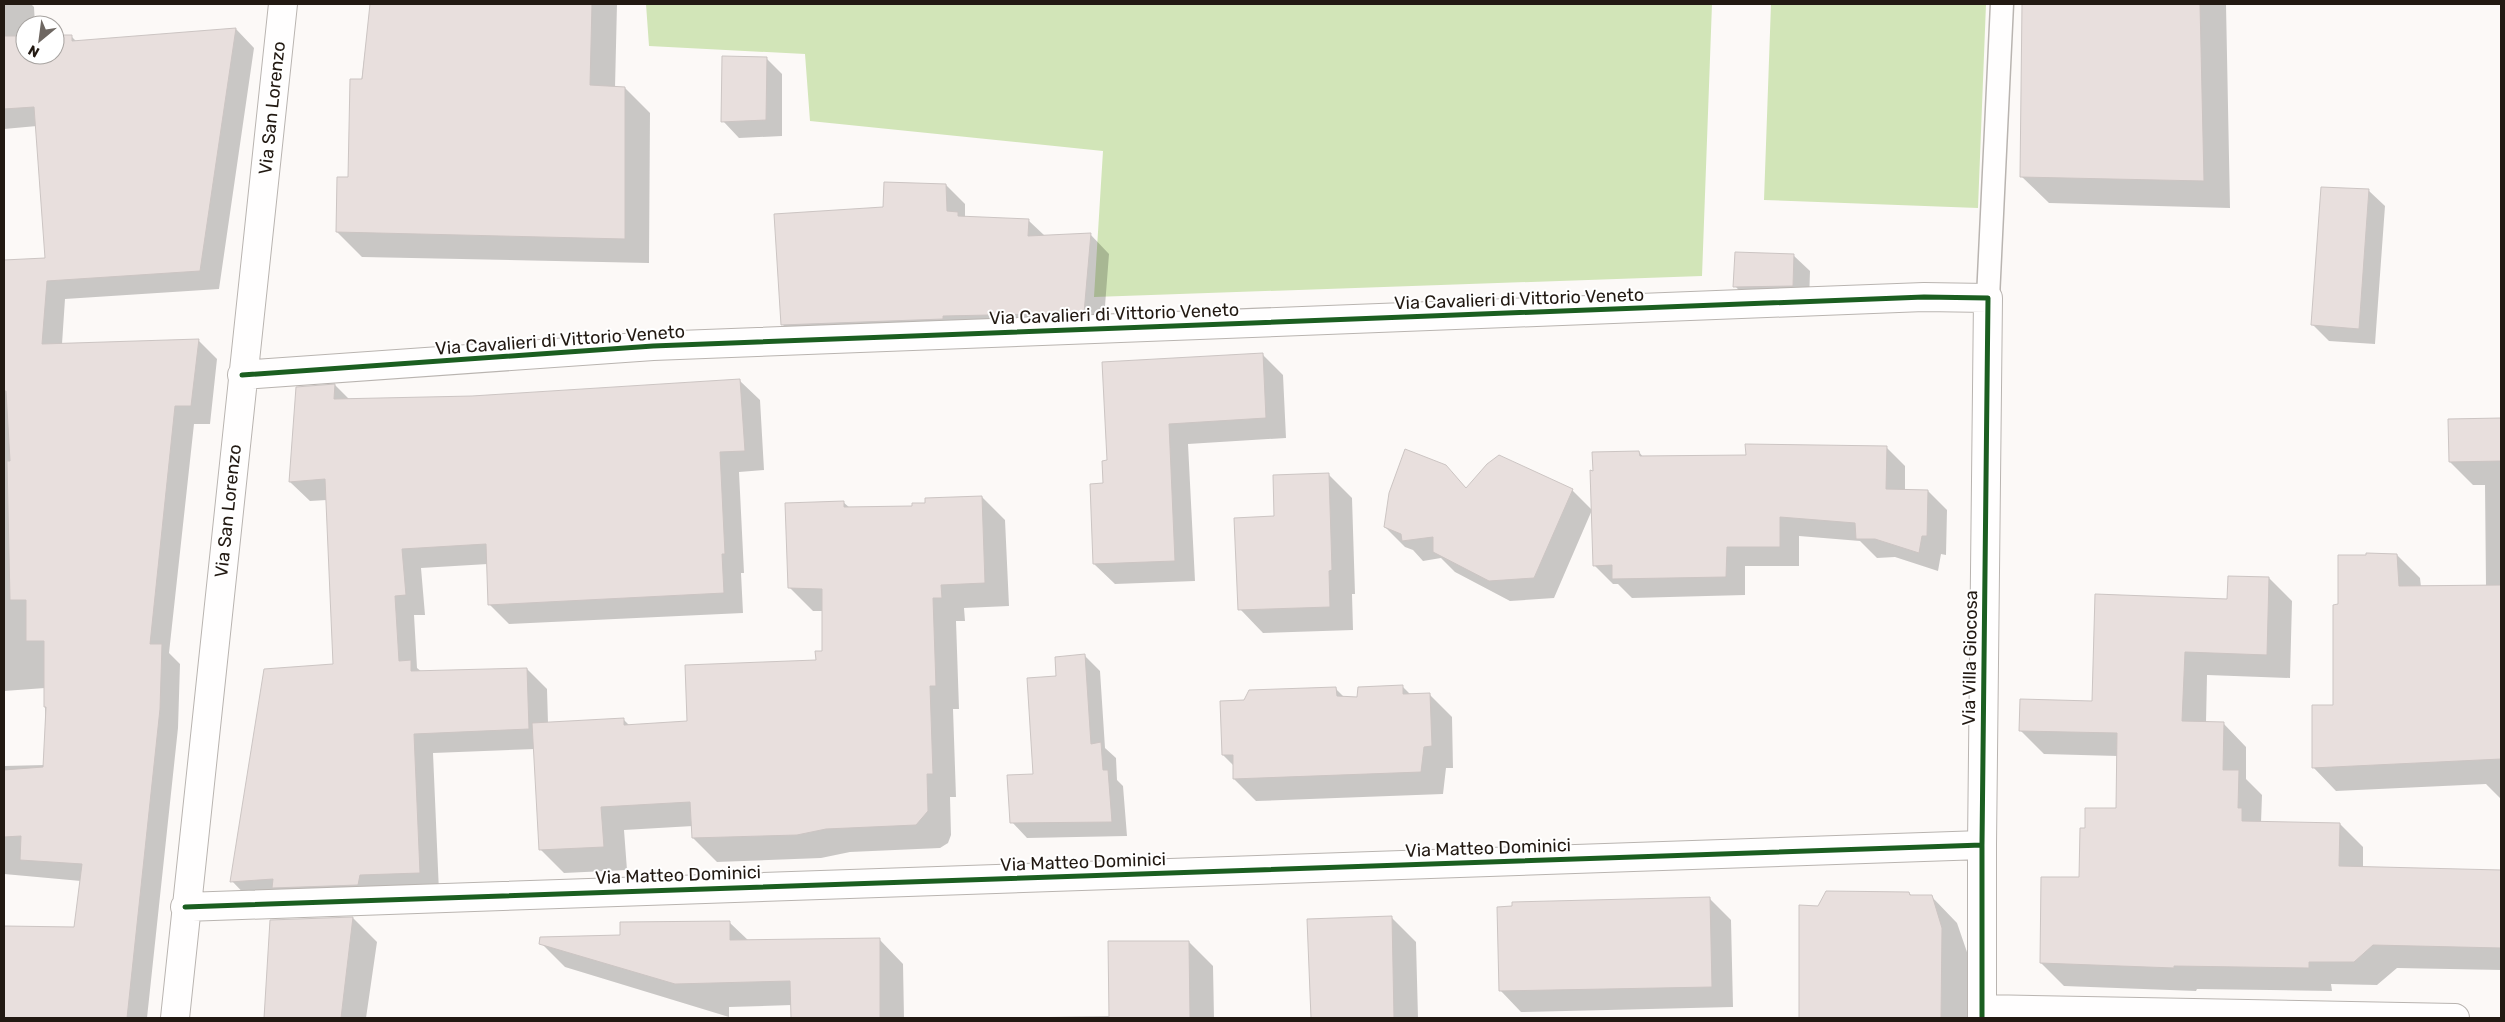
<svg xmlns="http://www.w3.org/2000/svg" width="2505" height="1022" font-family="Rubik,sans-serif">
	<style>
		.green { fill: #d2e5b8 }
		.shadow { fill: #0003 }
		.building { fill: #e8dfdd; stroke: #ccc5c3 }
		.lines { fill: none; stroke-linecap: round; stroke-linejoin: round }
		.service-casing { stroke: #b9b4b0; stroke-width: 25 }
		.minor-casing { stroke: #b9b4b0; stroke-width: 30 }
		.service { stroke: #fffefe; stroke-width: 22 }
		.minor { stroke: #fffefe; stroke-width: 28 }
		.cycleway-casing { stroke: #fff; stroke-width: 8 }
		.cycleway { stroke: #1b5e20; stroke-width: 5 }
		.labels { text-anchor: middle; stroke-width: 4; stroke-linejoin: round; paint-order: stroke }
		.street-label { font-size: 18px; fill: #221912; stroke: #fff }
	</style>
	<rect width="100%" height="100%" fill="#fcf9f7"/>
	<path class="green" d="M646 4H1712L1702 276 1094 297 1103 151 810 121 805 54 649 46Z
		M1771 4H1986L1978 208 1764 200Z"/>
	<path class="shadow" d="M4 4H31L34 7 35 25H25V55H55V36H71L77 42 236 29 254 48 219 289 65 299 62 344 198 340 217 359 210 424H194L169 653 180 664 178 728 147 1018H4V928H75L81 881 4 874V766L45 765V688L4 691V261L46 259 37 126 4 129Z
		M371 4H617L615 88H625L650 113 649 263 362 257 337 232 349 179Z
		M2023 4H2226L2230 208 2049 203 2021 176Z
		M766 58 782 74V136L739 138 723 121Z
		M946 185 965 204V218L1028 220 1045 236 1090 234 1109 254 1103 332 802 344 783 325 884 208Z
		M2368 190 2385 206 2375 344 2329 341 2313 325Z
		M1793 255 1810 271 1809 302 1751 303 1735 286Z
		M1262 354 1283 375 1286 438 1188 444 1195 581 1115 584 1094 564 1108 462Z
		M740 381 760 400 764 470 739 472 744 573H741L743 613 509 624 489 604 488 564 421 568 425 615H414L417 668 422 672 527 669 547 689 548 723 624 720 630 726 689 722 817 661 823 652V611H813L789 587 843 502 850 508 913 507 982 497 1005 520 1009 606 964 608 965 621H956L959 709H953L956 797H950L951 835 948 843 940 848 850 852 821 858 717 862 693 838V826L624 830 627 870 564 873 540 849 535 749 433 753 439 892 251 901 232 881 334 665 327 500 310 501 290 482 297 388 335 385 350 400 472 397Z
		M2449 420H2501V799L2486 784 2336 791 2313 767 2334 706 2340 606 2397 555 2420 578 2421 587 2486 586 2485 485H2473L2450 462Z
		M1886 447 1905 466V491H1928L1947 510 1946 555 1941 554 1938 571 1895 557 1877 558 1860 541 1799 536V566H1745V595L1632 598 1618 584H1613L1594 565 1639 452 1644 458 1747 456Z
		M1445 466 1467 489 1572 490 1592 510 1554 598 1510 601 1455 572 1441 558 1423 561 1413 550 1405 547 1385 527Z
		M1328 474 1352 498 1355 594H1352L1353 630 1263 633 1240 609 1276 517Z
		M2269 578 2292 601 2290 678 2207 675 2206 723H2223L2246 747V779L2262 795 2261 823 2340 824 2363 847V868L2501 871V970L2397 968 2377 985 2331 984 2332 991 2197 989 2196 991 2064 986 2041 963 2081 879 2086 829 2117 810 2118 756 2044 754 2020 730 2093 703 2229 600Z
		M1085 656 1100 671 1105 748 1116 758 1117 780 1123 786 1127 836 1027 838 1012 822 1034 775 1058 677Z
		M1402 686 1411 695H1430L1452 717 1453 768H1446L1443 794 1256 801 1234 779V766L1223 755 1245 702 1336 689 1345 698 1358 699Z
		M1909 893 1912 896H1931L1957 923 1968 955 1967 1018H1800L1801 906 1819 907Z
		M1709 898 1731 920 1733 1007 1521 1012 1500 990Z
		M353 918 377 942 366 1018H264L272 921Z
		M1392 918 1416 942 1418 1018H1312L1309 920Z
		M729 922 749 941 879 939 903 964 904 1018H792V1005L729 1007V1017L565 967 541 943 622 936Z
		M1189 942 1213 966 1214 1018H978L1110 1016Z"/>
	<path class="building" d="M370 4H592L590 85 625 87V239L336 232 337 177H348L350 79H362Z
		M2022 4H2200L2204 181 2020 177Z
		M236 28 200 271 47 281 42 344 199 339 191 406H175L150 644H162L160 709 127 1018H4V926L74 927 82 864 20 860 21 836 4 837V770L43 767 46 707H44V641H26V600H10L7 461H10L6 391H4V260L45 258 34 107 4 109V36H25V55H55V35H72V41Z
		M722 56 767 57 766 120 721 122Z
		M884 182 946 184 947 211 958 212V216L1029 219 1028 236 1091 233 1084 313 943 316V319L781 325 774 214 883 207Z
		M2321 187 2369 189 2359 329 2311 325Z
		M1735 252 1794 254 1793 286 1733 287Z
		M1263 353 1266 418 1169 424 1175 561 1093 564 1090 484 1103 483 1102 461 1107 460 1102 362Z
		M740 379 745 451 720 452 725 554H722L724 593 488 605 486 544 402 549 406 595 395 596 399 661 411 660V671L527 668 529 729 414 734 420 873 360 875 358 885 272 888 273 879 230 882 264 669 333 664 325 479 289 482 296 387 335 384 334 399 472 396Z
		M2501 418V461L2449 462 2448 419Z
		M1745 444 1887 446 1886 489 1928 490 1927 536H1922L1919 553 1875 539H1856L1855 523 1780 517V547H1727L1726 577 1612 579V565L1593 566 1590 470 1593 471 1592 452 1639 451 1640 456 1746 455Z
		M1405 449 1446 465 1466 488 1487 464 1499 455 1573 489 1534 578 1489 581 1433 552V537L1402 541 1401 534 1384 527 1389 493Z
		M1329 473 1332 570 1329 571 1330 607 1238 610 1234 518 1274 516 1273 475Z
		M982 496 985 583 941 585 942 598H933L936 686H930L933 774H927L928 811 916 825 826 829 797 835 692 838 690 802 601 807 604 847 539 850 532 723 624 718V725L687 721 685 665 816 660 815 651H822V589L788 588 785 503 844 501V507L912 506V503H925V498Z
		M2366 553 2397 554 2399 586 2501 585V759L2312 768V705H2333V605L2338 604V555H2366Z
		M2228 576 2269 577 2267 655 2185 652 2182 721 2224 722 2223 770H2239L2238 808H2242V821L2340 823 2339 866 2501 870V948L2373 945 2354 962H2309V968L2174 966V968L2040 963 2041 877H2079L2080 828H2085V808H2116L2117 733 2019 731 2020 699 2092 701 2095 594 2227 599Z
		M1085 654 1091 744 1101 742 1103 770H1108L1112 822 1010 823 1007 775 1033 774 1027 678 1056 676 1055 657Z
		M1403 685V694L1430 693 1432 746 1424 747 1421 772 1233 779V755H1222L1220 701 1244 700 1249 690 1336 687 1337 696 1357 697 1358 687Z
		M1826 891 1909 892 1910 895H1932L1942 928 1941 1018H1799V905L1818 906Z
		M1710 897 1712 987 1499 991 1497 907 1512 906V902Z
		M1392 916 1394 1018H1311L1307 919Z
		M353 917 341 1018H264L270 920Z
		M730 921V940L880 938V1018H791L790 981 675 984 539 944 540 937 620 935V922Z
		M1108 941H1189L1190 1018H1109Z"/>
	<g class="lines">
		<g class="service-casing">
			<path id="service" d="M1988 298 2002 4"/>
		</g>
		<g class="minor-casing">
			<path id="minor" d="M242 375 653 346 1924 297 1988 298 1982 845V1018
				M185 907 1982 845
				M1982 1009 2455 1018
				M175 1018 283 4"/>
		</g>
		<use href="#service" class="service"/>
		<use href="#minor" class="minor"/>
		<g class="cycleway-casing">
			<path id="cycleway" d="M242 375 653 346 1924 297 1988 298 1982 845V1018
				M185 907 1982 845"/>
		</g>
		<use href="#cycleway" class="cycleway"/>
	</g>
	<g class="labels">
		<g class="street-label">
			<text transform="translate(272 108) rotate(-84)" y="6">Via San Lorenzo</text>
			<text transform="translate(1519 299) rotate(-2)" y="6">Via Cavalieri di Vittorio Veneto</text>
			<text transform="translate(1114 314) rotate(-2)" y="6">Via Cavalieri di Vittorio Veneto</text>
			<text transform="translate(560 340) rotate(-4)" y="6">Via Cavalieri di Vittorio Veneto</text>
			<text transform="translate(228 511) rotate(-84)" y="6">Via San Lorenzo</text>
			<text transform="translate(1970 658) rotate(-89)" y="6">Via Villa Giocosa</text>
			<text transform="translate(1488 848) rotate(-2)" y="6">Via Matteo Dominici</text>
			<text transform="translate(1083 862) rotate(-2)" y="6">Via Matteo Dominici</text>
			<text transform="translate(678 875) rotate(-2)" y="6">Via Matteo Dominici</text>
		</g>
	</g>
	<rect width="2505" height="1022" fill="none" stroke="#221912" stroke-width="10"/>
	<g transform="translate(40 40) rotate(209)"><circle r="24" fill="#ffffff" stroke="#a7a3a0"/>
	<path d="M0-4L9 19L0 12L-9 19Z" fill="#6e6762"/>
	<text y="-8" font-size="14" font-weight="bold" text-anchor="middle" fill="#221912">N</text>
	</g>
</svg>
